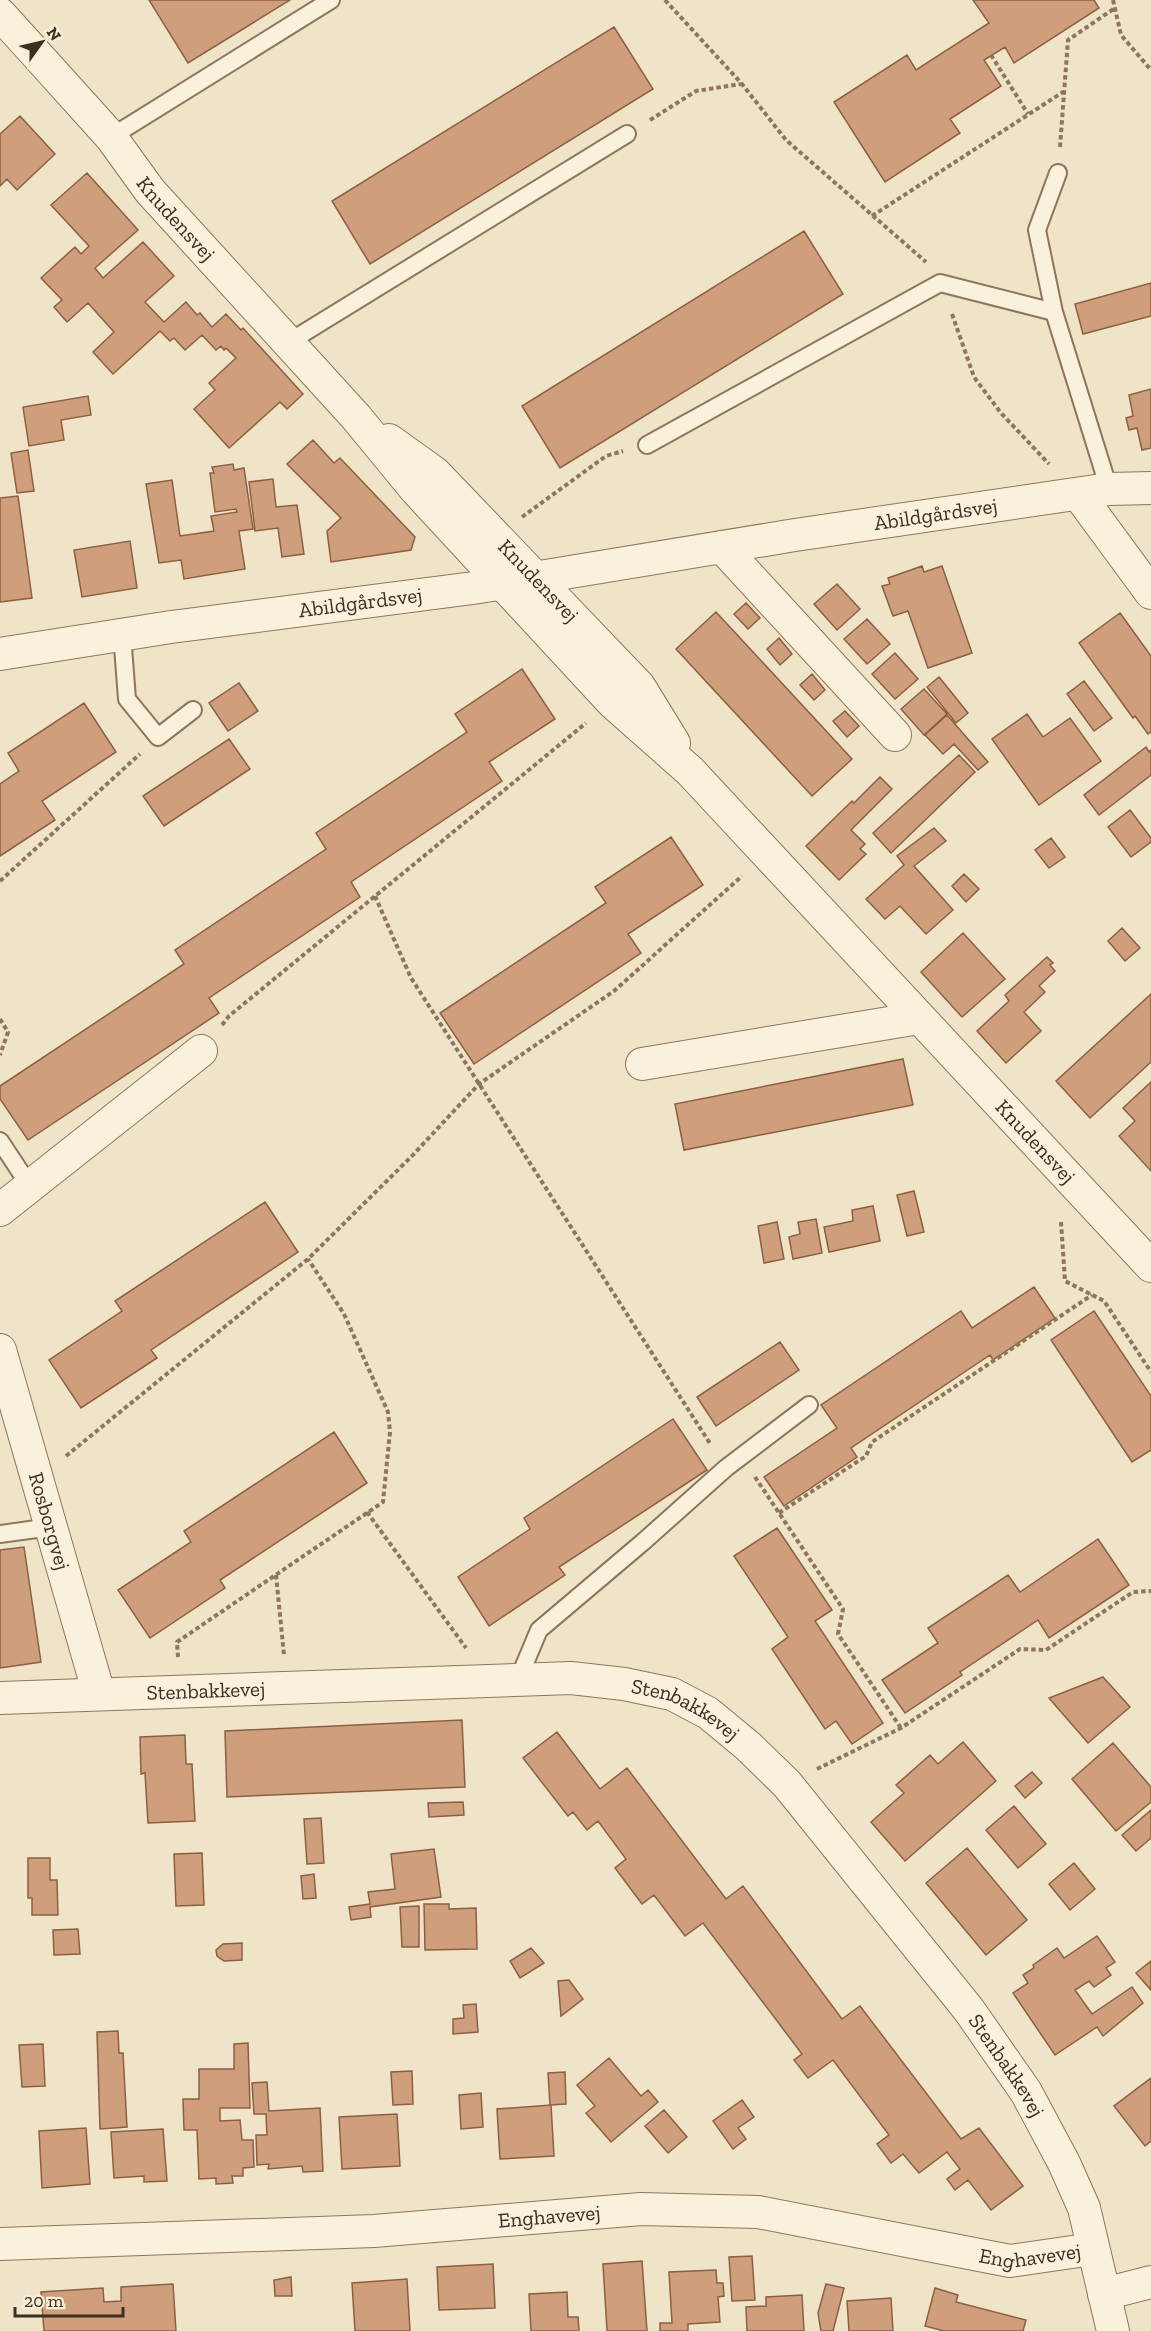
<svg xmlns="http://www.w3.org/2000/svg" width="1151" height="2331" font-family="'Zilla Slab',serif">
	<style>
		.building { fill: #cf9f7d; stroke: #8d5f41; stroke-width: 1.5 }
		.lines { fill: none; stroke-linecap: round; stroke-linejoin: round }
		.service-casing { stroke: #8d765c; stroke-width: 20 }
		.minor-casing { stroke: #8d765c; stroke-width: 34 }
		.path { stroke: #8d765c; stroke-width: 4; stroke-dasharray: 4.5 3; stroke-linecap: butt }
		.service { stroke: #faf1dc; stroke-width: 16 }
		.minor { stroke: #faf1dc; stroke-width: 32 }
		.labels { text-anchor: middle; stroke-width: 4.5; stroke-linejoin: round; paint-order: stroke }
		.street-label { font-size: 21px; fill: #3d2e20; stroke: #f7eed8 }
	</style>
	<rect width="100%" height="100%" fill="#f0e4c8"/>
	<path class="building" d="M149 0H290L188 63Z
		M973 0H1094L1099 8 1014 63 1005 47 984 60 1001 86 950 119 960 133 885 182 834 102 907 55 916 70 989 23Z
		M614 27 653 89 370 264 332 201Z
		M20 116 55 154 17 190 7 179 0 186V134Z
		M87 173 138 230 95 268 103 278 143 242 174 276 145 302 164 322 186 302 197 315 200 313 212 327 226 314 241 330 243 328 303 394 287 409 280 402 229 448 194 409 215 390 209 383 236 358 226 348 224 350 221 346 216 350 202 335 185 350 174 338 170 341 160 331 113 374 93 352 114 332 88 303 67 322 54 307 62 300 41 278 75 247 81 254 89 246 51 205Z
		M804 231 843 294 560 468 522 406Z
		M1151 283V316L1083 334 1075 304Z
		M1151 389V448L1142 450 1137 428 1129 430 1126 418 1133 416 1129 395Z
		M88 396 91 415 61 420 64 440 29 446 23 407Z
		M313 440 334 463 340 458 415 537 411 550 331 562 327 531 341 518 287 464Z
		M28 450 34 491 17 493 11 453Z
		M233 464 234 470 244 468 253 529 239 531 245 569 184 579 181 560 159 563 146 484 172 480 180 536 214 531 211 516 237 512 236 509 215 512 210 473H214L212 467Z
		M273 479 276 507 297 505 304 554 282 557 278 528 255 531 249 482Z
		M18 496 32 598 0 602V498Z
		M130 541 137 588 82 597 74 550Z
		M922 566 924 572 942 566 972 653 928 668 908 611 893 616 882 586 890 584 888 578Z
		M837 584 860 609 837 630 814 604Z
		M746 603 760 618 748 629 734 614Z
		M716 612 852 759 812 796 676 649Z
		M1120 613 1151 656V732L1148 734 1135 716 1133 718 1079 643Z
		M867 619 890 644 867 664 844 639Z
		M779 638 792 654 780 665 767 649Z
		M895 653 918 679 895 699 872 674Z
		M522 669 555 719 489 762 502 781 351 882 360 897 209 998 219 1013 28 1140 0 1099V1086L184 964 175 950 326 849 316 833 467 732 455 714Z
		M812 674 825 690 814 700 800 685Z
		M939 677 968 713 956 723 927 687Z
		M1084 681 1112 718 1094 731 1067 694Z
		M239 683 258 711 228 731 209 703Z
		M924 689 947 714 924 735 901 709Z
		M84 703 116 752 42 801 55 820 0 856V784L19 771 8 753Z
		M845 711 859 726 847 737 833 721Z
		M1027 714 1043 737 1070 718 1101 761 1039 805 992 739Z
		M947 715 988 762 978 770 954 744 943 754 925 735Z
		M229 739 250 769 164 826 143 796Z
		M1146 747 1149 752 1151 750V775L1099 815 1084 795Z
		M959 755 975 772 891 853 873 833Z
		M880 777 892 789 851 830 865 844 860 849 866 854 839 880 806 846 852 801 854 803Z
		M1130 810 1151 838V842L1131 857 1108 827Z
		M934 828 946 841 914 866 953 910 926 934 900 906 885 919 866 899 904 865 897 856Z
		M671 837 703 885 628 934 641 953 474 1064 440 1013 606 903 595 887Z
		M1051 838 1065 857 1049 868 1035 850Z
		M964 874 979 889 966 902 952 886Z
		M1122 928 1140 948 1125 961 1108 941Z
		M963 933 1005 979 962 1017 921 972Z
		M1047 957 1053 963 1050 965 1055 971 1039 986 1045 992 1024 1012 1041 1031 1006 1063 977 1031 1009 1001 1005 995Z
		M1151 994V1062L1090 1118 1056 1081Z
		M903 1059 913 1105 684 1150 675 1104Z
		M1151 1082V1171L1119 1136 1135 1121 1123 1108Z
		M914 1191 924 1232 907 1236 897 1195Z
		M265 1202 298 1252 151 1350 157 1358 81 1408 49 1360 122 1311 115 1301Z
		M873 1206 880 1241 829 1252 824 1227 853 1221 852 1210Z
		M816 1219 822 1253 793 1259 789 1237 800 1234 798 1222Z
		M777 1222 784 1259 764 1263 758 1226Z
		M1034 1287 1055 1318 993 1360 990 1355 851 1448 857 1457 784 1506 764 1477 837 1428 821 1405 961 1311 972 1328Z
		M1094 1311 1151 1396V1450L1132 1462 1051 1340Z
		M780 1342 799 1370 716 1426 697 1397Z
		M673 1419 707 1470 559 1567 565 1575 489 1626 458 1577 530 1529 524 1518Z
		M334 1432 367 1483 220 1580 225 1588 150 1638 118 1590 191 1542 184 1531Z
		M777 1528 832 1610 815 1621 883 1723 852 1744 836 1721 825 1729 772 1649 788 1637 734 1556Z
		M1098 1539 1129 1585 1049 1638 1038 1620 960 1672 962 1675 905 1713 882 1680 938 1643 928 1628 1008 1575 1020 1592Z
		M24 1547 41 1662 0 1668V1550Z
		M1103 1677 1130 1707 1088 1743 1049 1698Z
		M462 1720 465 1787 227 1797 225 1731Z
		M557 1732 600 1789 627 1768 726 1899 743 1886 842 2019 860 2006 961 2139 979 2128 1023 2186 991 2210 968 2180 955 2190 947 2179 960 2169 947 2152 919 2173 903 2154 891 2163 877 2144 889 2135 833 2060 808 2078 794 2060 802 2054 703 1923 685 1936 654 1895 642 1904 615 1868 626 1859 598 1821 587 1830 573 1812 568 1816 523 1758Z
		M185 1735 186 1764H192L195 1821 148 1823 145 1773 141 1774 140 1737Z
		M963 1742 996 1781 905 1861 871 1822 904 1793 896 1785 930 1755 938 1764Z
		M1113 1743 1151 1787V1802L1116 1831 1072 1779Z
		M1032 1772 1042 1783 1025 1798 1015 1786Z
		M463 1802 464 1815 429 1817 428 1803Z
		M1014 1806 1046 1844 1018 1868 986 1830Z
		M1151 1810V1838L1136 1851 1122 1835Z
		M321 1818 324 1863 307 1864 304 1819Z
		M967 1848 1027 1920 986 1955 926 1883Z
		M434 1849 441 1897 370 1907 371 1917 351 1920 349 1907 370 1904 368 1892 395 1889 391 1854Z
		M202 1853 204 1905 176 1906 174 1854Z
		M28 1858H50V1880H57L58 1915H32V1898H28Z
		M1074 1863 1095 1889 1070 1910 1049 1884Z
		M314 1874 316 1898 303 1899 301 1876Z
		M424 1904H449V1909L476 1908 477 1949 425 1950Z
		M419 1906V1947H402L400 1907Z
		M78 1929 80 1954 54 1955 53 1930Z
		M1097 1936 1115 1962 1106 1968 1111 1975 1094 1987 1089 1981 1075 1990 1092 2014 1132 1987 1143 2003 1103 2036 1097 2027 1055 2055 1013 1993 1028 1983 1023 1975 1034 1968 1033 1965 1057 1948 1064 1958Z
		M242 1943V1960L224 1961 217 1956 216 1950 223 1944Z
		M531 1948 544 1963 520 1978 510 1961Z
		M1151 1961V1990L1136 1973Z
		M569 1980 583 1999 561 2016 558 1981Z
		M476 2004 478 2032 453 2034V2019L464 2018 463 2005Z
		M118 2031 119 2053H123L127 2127 100 2129 97 2032Z
		M248 2043 250 2108H220V2121L240 2120 242 2140H253L254 2167 243 2168V2176H232L233 2183 216 2184V2178L199 2179 197 2130H184L183 2099H199V2069H234V2044Z
		M43 2044 45 2086 22 2087 19 2045Z
		M609 2058 641 2096 648 2090 658 2102 611 2142 586 2113 595 2106 577 2085Z
		M412 2071 413 2104 393 2105 391 2072Z
		M565 2072 566 2104 550 2105 548 2073Z
		M1151 2078V2141L1145 2146 1114 2106Z
		M267 2082 269 2111 320 2108 323 2171 303 2172 302 2166 268 2169 269 2164 257 2165 256 2135H267L266 2114H254L252 2083Z
		M481 2093 483 2127 461 2129 459 2095Z
		M742 2100 754 2117 738 2128 746 2139 733 2149 713 2121Z
		M551 2105 554 2156 500 2159 497 2109Z
		M664 2110 687 2137 668 2153 645 2126Z
		M397 2114 400 2166 342 2169 339 2117Z
		M86 2128 90 2184 42 2188 39 2131Z
		M163 2129 167 2181 144 2182V2176L114 2178 111 2132Z
		M752 2256 755 2300 732 2301 729 2257Z
		M642 2261 647 2331H607L603 2264Z
		M493 2264 495 2308 439 2310 437 2267Z
		M716 2270 717 2283H723L724 2296 718 2297 720 2322 688 2324V2331H660V2323H672L669 2272Z
		M291 2277 292 2296H275L274 2280Z
		M407 2279 410 2331H355L352 2283Z
		M173 2284 176 2331H44L41 2292 103 2288 104 2302 121 2301V2287Z
		M826 2284 844 2288 833 2331H821L818 2313Z
		M935 2288 958 2295 956 2302 1026 2320 1023 2331H944L925 2326Z
		M567 2292 568 2317H578L579 2331H531L529 2294Z
		M802 2295 804 2331H747L746 2307 766 2306V2297Z
		M891 2298 893 2331H849L847 2301Z"/>
	<g class="lines">
		<g class="service-casing">
			<path id="service" d="M111 137 331 0
				M1058 173 1037 230 1054 312 1109 489
				M289 342 627 134
				M647 445 940 283 1054 312
				M122 634 127 699 158 737 193 710
				M0 1141 29 1185
				M0 1534 51 1527
				M518 1680 539 1630 643 1542 726 1468 809 1405"/>
		</g>
		<g class="minor-casing">
			<g id="minor">
				<path id="s1" d="M0 14 111 137 150 191 356 417 416 490 612 702 690 771 1151 1266"/>
				<path id="s2" d="M389 440 435 473 639 686 674 743"/>
				<path d="M1079 495 1151 593"/>
				<path d="M722 547 895 735"/>
				<path id="s3" d="M0 654 171 627 473 588 795 535 1109 489 1151 488"/>
				<path d="M642 1064 919 1018"/>
				<path d="M0 1210 201 1051"/>
				<path id="s4" d="M0 1350 99 1694"/>
				<path id="s5" d="M0 1698 571 1678 624 1684 672 1694 708 1713 748 1746 787 1784 969 2010 1026 2092 1064 2163 1084 2208 1113 2331"/>
				<path id="s6" d="M0 2244 374 2231 641 2209 758 2212 1010 2261 1093 2249"/>
				<path d="M1104 2294 1151 2282"/>
			</g>
		</g>
		<path class="path" d="M665 0 742 84 786 140 926 262
			M1113 0 1121 35 1151 70
			M991 55 1028 114
			M650 120 696 91 741 84
			M1060 147 1068 40 1115 8
			M872 216 1063 92
			M952 314 974 377 1001 413 1049 464
			M522 517 606 456 623 451
			M0 881 140 754
			M375 896 411 978 711 1445
			M0 1019 8 1032 0 1055
			M222 1025 229 1016 586 723
			M1061 1222 1065 1281 1104 1301 1151 1372
			M66 1456 308 1259 412 1156 479 1084 614 991 742 876
			M755 1477 843 1609 838 1634 901 1728
			M367 1512 466 1648
			M779 1513 866 1456 872 1442 1092 1295
			M276 1575 284 1655
			M178 1657 177 1642 383 1502 390 1432 388 1412 344 1314 308 1259
			M817 1769 901 1728 1020 1649 1046 1650 1133 1592 1151 1591"/>
		<use href="#service" class="service"/>
		<use href="#minor" class="minor"/>
	</g>
	<g class="labels">
		<g class="street-label">
			<text dy="7" stroke="none"><textPath href="#s1" startOffset="270">Knudensvej</textPath></text>
			<text dy="7" stroke="none"><textPath href="#s3" startOffset="946">Abildgårdsvej</textPath></text>
			<text dy="7" stroke="none"><textPath href="#s2" startOffset="206">Knudensvej</textPath></text>
			<text dy="7" stroke="none"><textPath href="#s3" startOffset="364">Abildgårdsvej</textPath></text>
			<text dy="7" stroke="none"><textPath href="#s1" startOffset="1532">Knudensvej</textPath></text>
			<text dy="7" stroke="none"><textPath href="#s4" startOffset="178">Rosborgvej</textPath></text>
			<text dy="7" stroke="none"><textPath href="#s5" startOffset="206">Stenbakkevej</textPath></text>
			<text dy="7" stroke="none"><textPath href="#s5" startOffset="692">Stenbakkevej</textPath></text>
			<text dy="7" stroke="none"><textPath href="#s5" startOffset="1178">Stenbakkevej</textPath></text>
			<text dy="7" stroke="none"><textPath href="#s6" startOffset="550">Enghavevej</textPath></text>
			<text dy="7" stroke="none"><textPath href="#s6" startOffset="1036">Enghavevej</textPath></text>
		</g>
	</g>
	<g transform="translate(42 42) rotate(56)" stroke="#f7eed8" stroke-width="4.5" paint-order="stroke">
	<path d="M0-4.5L10 22L0 15L-10 22Z" fill="#3d2e20"/>
	<text y="-9" font-size="16" font-weight="bold" text-anchor="middle" fill="#3d2e20">N</text>
	</g>
	<path d="M15 2307v9h108v-9" fill="none" stroke="#3d2e20" stroke-width="3"/>
	<text x="24" y="2307" font-size="18" fill="#3d2e20" stroke="#f7eed8" stroke-width="4.5" paint-order="stroke">20 m</text>
</svg>
